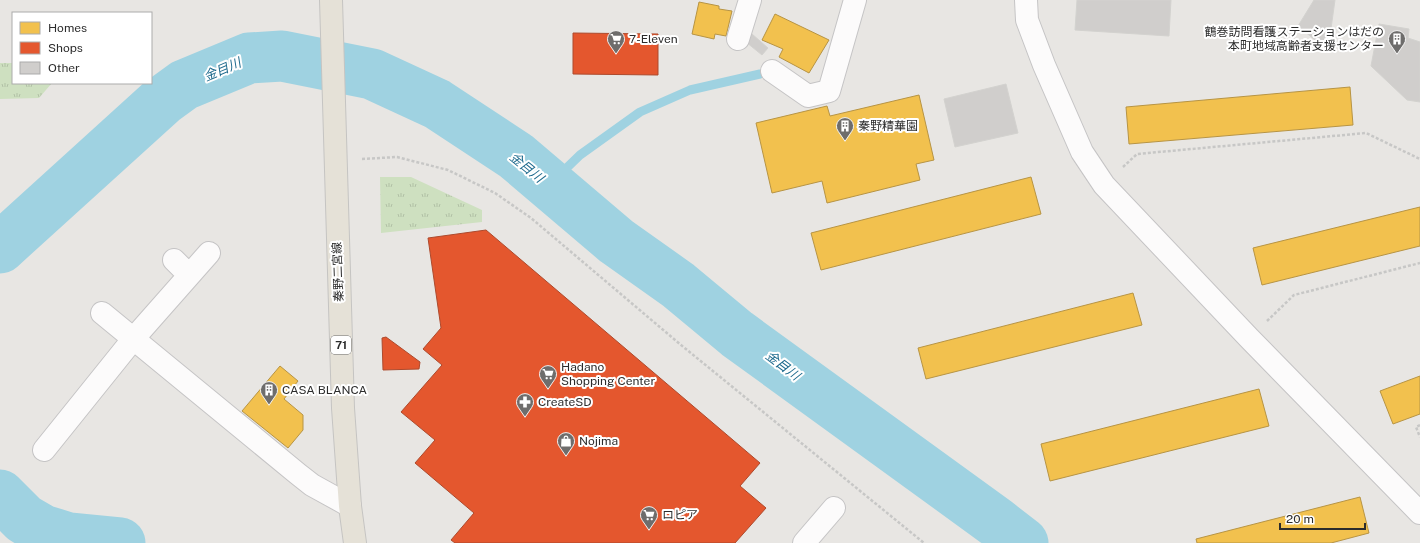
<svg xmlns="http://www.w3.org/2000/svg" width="1420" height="543" font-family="'Public Sans','Noto Sans JP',sans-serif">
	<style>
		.park { fill: url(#park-tufts) }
		.homes { fill: #f2c14e; stroke: #b79444 }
		.shops { fill: #e4572e; stroke: #ad4a2d }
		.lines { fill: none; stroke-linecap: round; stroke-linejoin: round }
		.stream { stroke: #9fd2e1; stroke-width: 9 }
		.river { stroke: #9fd2e1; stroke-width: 51 }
		.building { fill: #d0cecc; stroke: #d3d2cf }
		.minor-casing { stroke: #c5c4c5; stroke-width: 24 }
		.major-casing { stroke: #c5c4c2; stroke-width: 24 }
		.path { stroke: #c7c7c6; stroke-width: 2.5; stroke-dasharray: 3 2; stroke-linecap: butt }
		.minor { stroke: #fcfbfb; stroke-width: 22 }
		.major { stroke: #e5e1d7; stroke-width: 22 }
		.labels { text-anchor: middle; stroke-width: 4; stroke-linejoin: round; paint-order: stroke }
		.shield { fill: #fff; stroke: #6b6b6b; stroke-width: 1 }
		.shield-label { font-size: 11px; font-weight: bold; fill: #2c2c2c }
		.poi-label { font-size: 12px; fill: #2c2c2c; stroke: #fff; text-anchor: start }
		.street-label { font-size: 12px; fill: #2c2c2c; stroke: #fff }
		.water-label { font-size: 13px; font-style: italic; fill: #1e6a8d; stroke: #fff }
	</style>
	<defs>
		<pattern id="park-tufts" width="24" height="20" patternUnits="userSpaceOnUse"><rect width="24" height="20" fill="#cee0c0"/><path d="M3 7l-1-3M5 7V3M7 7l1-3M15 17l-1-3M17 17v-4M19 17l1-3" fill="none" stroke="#b1c0a5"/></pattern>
	</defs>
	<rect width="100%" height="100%" fill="#e8e6e3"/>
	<path class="park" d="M0 63H13V83H52L39 98 0 99Z
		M380 177H411L482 210V222L381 233Z"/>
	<path class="homes" d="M699 2 719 6V9L732 11 726 36 715 34 714 39 692 34Z
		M775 14 829 40 809 73 779 57 783 49 762 40Z
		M1350 87 1353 125 1129 144 1126 107Z
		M919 95 934 160 916 164 920 180 827 203 822 181 772 193 756 123 827 106 830 116Z
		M1031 177 1041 214 821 270 811 233Z
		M1420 207V246L1262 285 1253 248Z
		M1133 293 1142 325 926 379 918 348Z
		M280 366 298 381 284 399 303 415V430L288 448 242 411Z
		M1420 376V414L1393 424 1380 391Z
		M1259 389 1269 426 1050 481 1041 444Z
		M1360 497 1369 533 1331 543H1197L1196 539Z"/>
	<path class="shops" d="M573 33 658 34V75L573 74Z
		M486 230 760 463 740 486 766 508 735 543H455L451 540 474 513 415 463 435 440 401 412 442 365 423 349 441 328 428 238Z
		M386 337 420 362 419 369 383 370 382 338Z"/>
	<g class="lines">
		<path class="stream" d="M549 185 580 155 640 112 690 90 760 74"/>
		<path class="river" d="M0 248 162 101 184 85 249 58 282 56 372 74 437 104 516 156 616 241 678 285 737 334 996 522 1023 543
			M0 495 24 519 43 530 69 538 120 543"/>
	</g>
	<path class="building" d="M1077 0H1171L1169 36 1075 30Z
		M1314 0H1335L1329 43 1315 40 1298 26Z
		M1379 24 1409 29 1408 38 1420 42V102L1407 100 1371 66Z
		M752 34 768 48 762 55 746 42Z
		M1006 84 1018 133 955 147 944 99Z"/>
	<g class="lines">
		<g class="minor-casing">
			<path id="minor" d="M1026 0 1027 20 1044 65 1082 152 1104 185 1249 338 1420 513
				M738 39 750 0
				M772 71 808 96 829 91 855 0
				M174 260 189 275
				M102 313 298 474 312 485 350 506
				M44 450 134 338 209 253
				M804 543 834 508"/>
		</g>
		<g class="major-casing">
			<path id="major" d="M331 0 343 408 350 506 355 543"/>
		</g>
		<path class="path" d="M362 159 397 157 448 170 495 193 531 218 681 345 924 543
			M1123 167 1137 154 1366 133 1420 159
			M1267 321 1294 295 1420 263
			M1420 425 1416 427 1420 437"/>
		<use href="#minor" class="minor"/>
		<use href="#major" class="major"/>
	</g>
	<defs>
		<g id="supermarket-pin" transform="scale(0.9)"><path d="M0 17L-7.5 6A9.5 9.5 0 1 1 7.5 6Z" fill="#6e6d6c" stroke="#fff"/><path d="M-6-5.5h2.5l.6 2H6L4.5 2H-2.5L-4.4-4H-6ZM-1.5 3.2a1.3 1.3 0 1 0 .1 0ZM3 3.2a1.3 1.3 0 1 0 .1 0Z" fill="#fff"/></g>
		<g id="building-pin" transform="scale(0.9)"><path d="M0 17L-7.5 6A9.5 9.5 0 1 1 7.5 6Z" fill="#6e6d6c" stroke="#fff"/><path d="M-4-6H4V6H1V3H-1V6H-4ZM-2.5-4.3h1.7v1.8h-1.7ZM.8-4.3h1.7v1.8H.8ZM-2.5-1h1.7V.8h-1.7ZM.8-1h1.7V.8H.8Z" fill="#fff"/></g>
		<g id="pharmacy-pin" transform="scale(0.9)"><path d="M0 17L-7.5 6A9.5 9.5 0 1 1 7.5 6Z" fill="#6e6d6c" stroke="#fff"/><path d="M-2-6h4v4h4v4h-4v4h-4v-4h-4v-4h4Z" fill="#fff"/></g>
		<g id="shop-pin" transform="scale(0.9)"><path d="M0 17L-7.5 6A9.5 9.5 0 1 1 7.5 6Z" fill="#6e6d6c" stroke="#fff"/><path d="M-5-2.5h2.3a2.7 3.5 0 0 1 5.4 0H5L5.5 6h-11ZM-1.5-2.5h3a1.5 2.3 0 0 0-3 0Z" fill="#fff"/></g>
	</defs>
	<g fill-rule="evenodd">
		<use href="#supermarket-pin" x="616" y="39"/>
		<use href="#building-pin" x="1397" y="39"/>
		<use href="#building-pin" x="845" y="126"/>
		<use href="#supermarket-pin" x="548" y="374"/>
		<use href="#building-pin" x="269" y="390"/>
		<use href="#pharmacy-pin" x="525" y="402"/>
		<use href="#shop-pin" x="566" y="441"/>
		<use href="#supermarket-pin" x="649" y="515"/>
	</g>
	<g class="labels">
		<rect class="shield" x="331" y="336" width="20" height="18" rx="3"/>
		<g class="shield-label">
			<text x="341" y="349">71</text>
		</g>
		<g class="poi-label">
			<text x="1384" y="36" text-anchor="end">鶴巻訪問看護ステーションはだの<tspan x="1384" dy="14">本町地域高齢者支援センター</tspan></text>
			<text x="629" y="43">7-Eleven</text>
			<text x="858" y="130">秦野精華園</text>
			<text x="561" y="371">Hadano<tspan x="561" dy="14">Shopping Center</tspan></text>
			<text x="282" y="394">CASA BLANCA</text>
			<text x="538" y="406">CreateSD</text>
			<text x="579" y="445">Nojima</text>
			<text x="662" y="519">ロピア</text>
		</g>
		<g class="street-label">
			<text transform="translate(338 272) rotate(-92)" y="4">秦野二宮線</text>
		</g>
		<g class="water-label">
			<text transform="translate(222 69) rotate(-23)" y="5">金目川</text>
			<text transform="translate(527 167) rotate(39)" y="5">金目川</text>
			<text transform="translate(783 365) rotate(37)" y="5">金目川</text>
		</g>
	</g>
	<rect x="12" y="12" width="140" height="72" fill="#ffffff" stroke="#ababab"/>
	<rect x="20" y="22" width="20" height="12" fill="#f2c14e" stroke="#ababab"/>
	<text x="48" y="32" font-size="12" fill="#2c2c2c">Homes</text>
	<rect x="20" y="42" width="20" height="12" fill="#e4572e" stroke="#ababab"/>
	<text x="48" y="52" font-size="12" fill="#2c2c2c">Shops</text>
	<rect x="20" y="62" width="20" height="12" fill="#d0cecc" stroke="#ababab"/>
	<text x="48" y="72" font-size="12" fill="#2c2c2c">Other</text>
	<path d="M1280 523v6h85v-6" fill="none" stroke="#2c2c2c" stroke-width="2"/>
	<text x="1286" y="523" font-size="12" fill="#2c2c2c" stroke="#ffffff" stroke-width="3" paint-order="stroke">20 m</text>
</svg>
